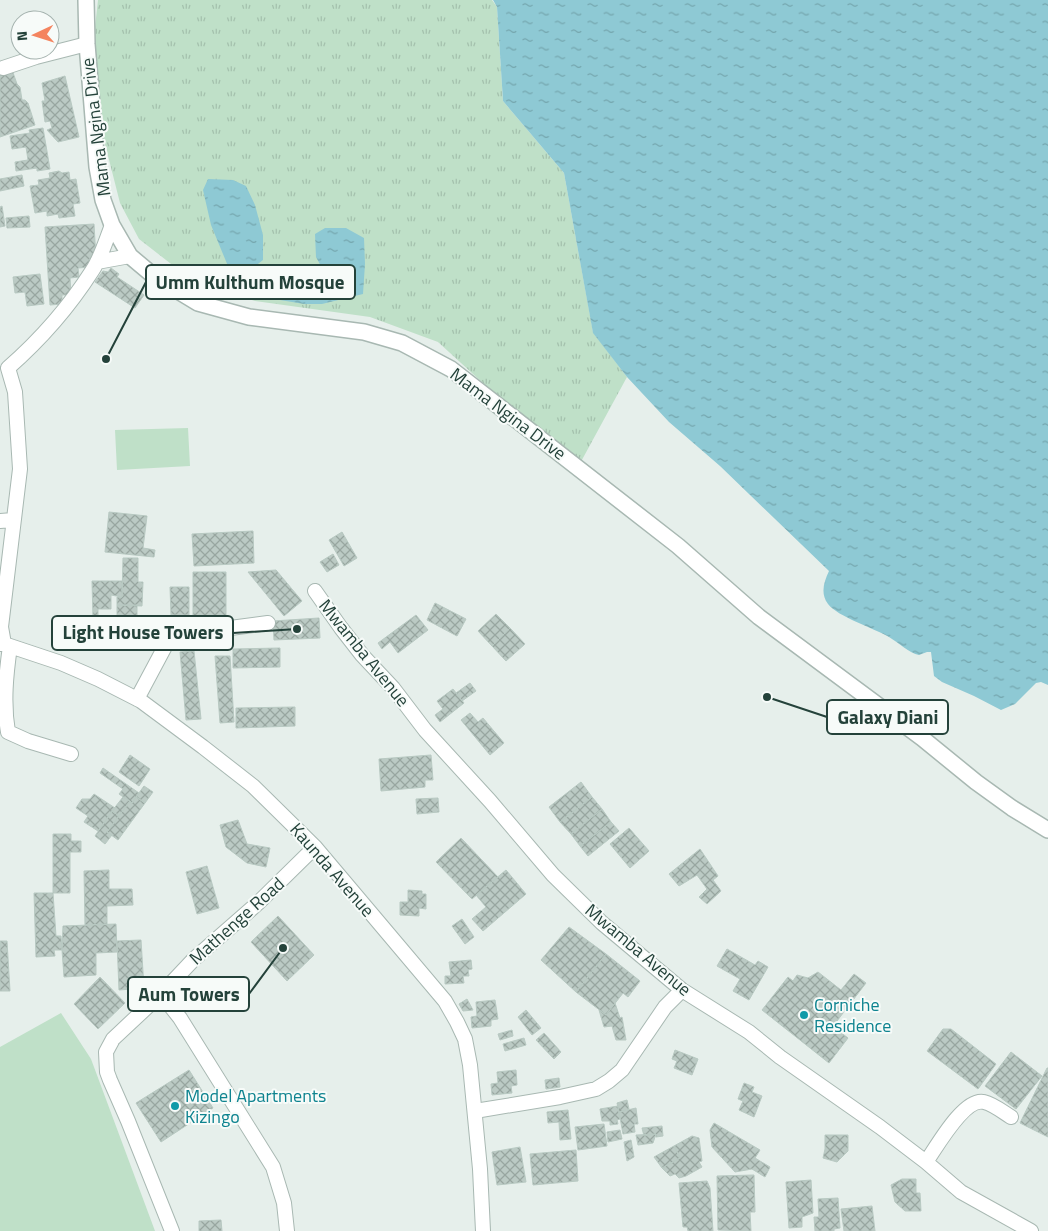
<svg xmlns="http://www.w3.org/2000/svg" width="1048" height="1231" font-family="'Titillium Web',sans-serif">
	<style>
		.grass { fill: url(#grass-tufts) }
		.garden { fill: #bfe0c8 }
		.water { fill: url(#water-ripples) }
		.building { fill: url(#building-cross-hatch); stroke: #b8c9c2 }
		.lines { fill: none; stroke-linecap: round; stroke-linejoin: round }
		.minor-casing { stroke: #a8b8b2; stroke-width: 16 }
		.tertiary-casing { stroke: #a8b8b2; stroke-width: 18 }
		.minor { stroke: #fff; stroke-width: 14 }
		.tertiary { stroke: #fff; stroke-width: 15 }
		.culture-dot { fill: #0f9aa8; stroke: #f7fbf9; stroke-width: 2 }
		.labels { text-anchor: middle; stroke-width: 4; stroke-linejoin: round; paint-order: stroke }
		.street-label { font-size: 18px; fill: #24423a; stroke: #f7fbf9 }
		.culture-label { font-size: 18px; fill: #0d838f; stroke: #f7fbf9; text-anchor: start }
		.leader { fill: none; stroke: #24423a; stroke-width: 2 }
		.callout-dot { fill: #24423a; stroke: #f7fbf9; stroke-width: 2 }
		.callout { fill: #f7fbf9; stroke: #24423a; stroke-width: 2 }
		.callout-label { font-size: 19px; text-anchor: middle; font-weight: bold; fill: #24423a }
	</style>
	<defs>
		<pattern id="grass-tufts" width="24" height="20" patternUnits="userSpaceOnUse" patternTransform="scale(1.25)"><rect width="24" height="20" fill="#bfe0c8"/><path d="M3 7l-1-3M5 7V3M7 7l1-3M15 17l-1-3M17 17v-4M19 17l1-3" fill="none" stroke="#a4c1ad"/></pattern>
		<pattern id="water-ripples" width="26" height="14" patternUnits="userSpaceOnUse" patternTransform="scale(1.25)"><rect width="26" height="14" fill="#8ec9d4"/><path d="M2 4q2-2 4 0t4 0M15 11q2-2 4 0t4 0" fill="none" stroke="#74a5ad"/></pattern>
		<pattern id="building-cross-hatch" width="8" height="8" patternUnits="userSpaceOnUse" patternTransform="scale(1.25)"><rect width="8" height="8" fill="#bbcac4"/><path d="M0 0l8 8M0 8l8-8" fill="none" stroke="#98a6a0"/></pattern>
	</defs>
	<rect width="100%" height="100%" fill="#e6efeb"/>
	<path class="grass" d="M98 0H492L497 7 503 101 564 173 593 332 627 377 577 469 438 342 370 317 255 301 193 281 139 239 120 203 103 136 94 36Z"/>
	<path class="garden" d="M188 428 190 466 117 470 115 430Z
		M61 1013 91 1059 155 1231H0V1047Z"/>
	<path class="water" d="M493 0H1048V685L1041 682 1036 683 1015 704 1001 710 974 696 942 682 934 676 931 652H927L919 655C909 653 899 643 889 637 874 628 838 617 828 604 820 593 824 582 829 571L720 466 669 422 627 377 593 333 564 173 503 101 497 7Z
		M208 179 233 180 246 186 255 205 263 235V260L249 271 239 275 230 271 211 225 203 190Z
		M325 228H346L364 238 365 264 363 294 322 304H304L274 299 266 287 269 278 279 271 303 272 323 270 316 257 315 234Z"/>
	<path class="building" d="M11 67 17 84 20 87 22 100H25L28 103 35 125 0 137V71Z
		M65 76 79 137 58 142 47 130 52 128 50 121 45 122 42 101H45L42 83Z
		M43 128 50 169 37 171V168L16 171 15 162 28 160 26 147 12 149 10 136 30 133 29 130Z
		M59 171 62 173 69 172 70 180 76 179 80 203 73 204 75 216 59 218 58 214 47 216V211L35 213 30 186 39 185 38 180 50 178 49 173Z
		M22 175 24 186 0 191V179Z
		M2 206 5 226 0 227V207Z
		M29 216 30 227 7 228 6 218Z
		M94 224 96 259H89L90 267 78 268 79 277 70 278 71 295H62V304L50 305 45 227Z
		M111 268 119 274 117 277 144 295 135 308 95 282 103 271 108 272Z
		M40 274 44 304 27 306 25 292 15 293 13 277Z
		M109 512 147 516 143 548 155 550 154 557 105 552Z
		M253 531 254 563 194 566 192 534Z
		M342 532 357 558 344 566 329 540Z
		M333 554 339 565 327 572 320 562Z
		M123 558H138V582H143L142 606 117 605V597H122Z
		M276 570 302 601 284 616 248 572Z
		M193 572H226V616L193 617Z
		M92 581H122V597L111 595V609H98V618H93Z
		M170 587H189V615H171Z
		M435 603 466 619 457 636 427 620Z
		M117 605H137V629H117Z
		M496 614 510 628 492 646 478 631Z
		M416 615 428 630 398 653 390 642 382 649 378 643Z
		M319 618 320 638 274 640 273 621Z
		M510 628 525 644 506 661 492 646Z
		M280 648V667L233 668V649Z
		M194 651 201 719 186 720 180 652Z
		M215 656H230L234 722 220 723Z
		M470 683 476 691 462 701 456 693Z
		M453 689 464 703 440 722 435 715 443 709 437 701Z
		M295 707V726L236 728V708Z
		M470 713 478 722 483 718 504 743 490 755 461 720Z
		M130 755 150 769 139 786 119 772Z
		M431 755 433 780H425V787L381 791 379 759Z
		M103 768 139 793 132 803 119 794 123 789 100 773Z
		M581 782 592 797 560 822 549 807Z
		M144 786 153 792 145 803 136 797Z
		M94 794 115 808 98 831 84 822 88 816 76 808 82 799H90Z
		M123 797 130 801 119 816 112 811Z
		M136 797 145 803 118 840 107 832 130 801 132 803Z
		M592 797 602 809 571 834 560 822Z
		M438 798 439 812 417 814 416 799Z
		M602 809 611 822 580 846 571 834Z
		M112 811 119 816 107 832 112 835 105 844 95 836Z
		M238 820 247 844 270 848 266 867 247 863 226 847 220 825Z
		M611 822 619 831 588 856 580 846Z
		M629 828 649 851 630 868 610 844Z
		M53 834H71V841H81V852H70V893H53Z
		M461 838 498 877 472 899 436 862Z
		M700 849 718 876 713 880 721 891 707 904 699 897 707 889 697 875 679 886 669 874Z
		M207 866 219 908 197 914 186 872Z
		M109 870V889H132L133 905 107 906V924L85 925 84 871Z
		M506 870 526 894 483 931 472 919 486 907 476 895Z
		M408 890 422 891V894H426V909L419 908V916L400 915V902H408Z
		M34 893H53L56 936H61L62 950H54L55 956 36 957Z
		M278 916 314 955 287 981 251 942Z
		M462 919 474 937 465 944 452 926Z
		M116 924 117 952 96 953V975L64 977 62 950 63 926Z
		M569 927 606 954 576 992 541 960Z
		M141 940 144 988 119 990 117 941Z
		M0 941H7L10 991H0Z
		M727 949 755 965 758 961 768 967 749 1000 733 991 740 979 717 966Z
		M606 954 640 981 628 997 623 993 606 1015 576 992Z
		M471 960 472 969 468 970 469 976H463L464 983 445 984V976H451L449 962Z
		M818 972 841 990 854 974 866 983 837 1021 841 1024 836 1029 848 1038 829 1063 762 1010 788 977 793 981 797 975 808 978Z
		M100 977 125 1003 98 1029 74 1004Z
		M467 999 473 1010 463 1011 459 1004Z
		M495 1000 498 1019 491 1020V1026L472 1028 471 1017 477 1016 476 1002Z
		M615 1003 620 1018 622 1017 626 1040H616L612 1026 604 1027 599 1010 606 1015Z
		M526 1010 541 1028 532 1035 518 1017Z
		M943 1029H951L996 1064 978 1089 927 1051Z
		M512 1030 513 1036 500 1040 498 1034Z
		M544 1033 561 1052 554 1059 536 1040Z
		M524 1038 526 1045 505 1051 503 1044Z
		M675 1050 698 1059 692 1075 674 1068 677 1061 672 1059Z
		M1011 1052 1042 1076 1016 1109 985 1086Z
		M1047 1068H1048V1137L1020 1123Z
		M189 1070 213 1108 161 1142 136 1103Z
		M516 1070 517 1085 511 1086 512 1093 492 1095 491 1084 498 1083 497 1072Z
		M559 1078 560 1087 546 1089 545 1080Z
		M744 1083 754 1087 752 1092 762 1096 754 1117 739 1110 743 1101 738 1099Z
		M627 1100 629 1109 619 1112 617 1103Z
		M618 1106 620 1119 617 1120 618 1124 610 1125V1121H602L600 1109Z
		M636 1108 638 1124H634L635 1132 623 1134 619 1112Z
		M568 1110 571 1139 560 1140 559 1122 548 1123 547 1112Z
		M714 1123 760 1150 755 1158 770 1167 765 1177 752 1169 735 1172 712 1147 710 1130Z
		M604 1124 607 1146 578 1150 575 1127Z
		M662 1126 663 1136 656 1137V1134L644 1136 642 1128Z
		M620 1130 622 1139 608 1142 607 1132Z
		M656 1134 653 1143 638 1145 636 1135Z
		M825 1135H848V1151L837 1162 823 1158 825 1149Z
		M692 1136 699 1138 702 1161 699 1162 702 1167 686 1176 679 1178 675 1174 670 1176 662 1168 680 1158 674 1146Z
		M631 1140 634 1157 627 1161 624 1142Z
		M674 1146 680 1158 662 1168 654 1157Z
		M520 1147 526 1182 497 1185 492 1152Z
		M576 1150 578 1181 533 1185 530 1154Z
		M754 1175 755 1212H750L751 1231 718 1230 717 1176Z
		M902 1179H916V1193H920L921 1211H905L895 1202 891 1185Z
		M811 1180 813 1213 802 1217V1227L789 1228 786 1182Z
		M707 1181 710 1188 713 1231H688L687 1227H683L679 1183Z
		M838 1198 840 1228 834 1229V1231H815L814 1217H819L818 1199Z
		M872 1206 875 1231H844L841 1209Z
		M221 1220 222 1231H199V1221Z"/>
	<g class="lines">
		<g class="minor-casing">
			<path id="minor" d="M3 68 36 57 87 44
				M97 262 130 256
				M0 521 13 520
				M315 591 341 628 362 655 393 688 425 730 490 801 553 875 602 923 682 990 749 1032 780 1057 880 1127 926 1162 961 1192 1031 1231
				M0 644H4L61 663 98 679 141 701 203 747 253 786 315 847 445 1001 457 1022 465 1039 470 1065 480 1169 483 1231
				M4 644 1 627 20 469 15 392 8 368C40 340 69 307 92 271 101 258 106 240 112 225
				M10 646C6 675 3 703 8 732L28 741 71 754
				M137 699 169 639 177 635 268 623
				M161 994 180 1018 273 1167 284 1203 287 1231
				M475 1111 560 1097 596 1089 609 1081 622 1070 665 1007 682 990
				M926 1162C936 1148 964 1097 984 1102 993 1104 1003 1112 1011 1117
				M172 1231 128 1121 110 1080 107 1072 106 1052 113 1039 161 994 194 959 258 903 315 847"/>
		</g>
		<g class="tertiary-casing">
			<path id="tertiary" d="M86 0 87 44 97 167 103 200 112 225 130 256 155 277 198 303 249 317 364 332 402 343 451 369 678 546 759 617 922 738 976 782 1012 808 1048 830"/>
		</g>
		<use href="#minor" class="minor"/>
		<use href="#tertiary" class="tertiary"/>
	</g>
	<g class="culture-dot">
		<circle cx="804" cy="1015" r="5"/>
		<circle cx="175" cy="1106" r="5"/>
	</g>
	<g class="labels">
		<g class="street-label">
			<text transform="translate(96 127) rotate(-97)" y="6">Mama Ngina Drive</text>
			<text transform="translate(508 414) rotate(37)" y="6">Mama Ngina Drive</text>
			<text transform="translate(364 653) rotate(51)" y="6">Mwamba Avenue</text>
			<text transform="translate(332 870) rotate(49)" y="6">Kaunda Avenue</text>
			<text transform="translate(237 921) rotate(-42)" y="6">Mathenge Road</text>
			<text transform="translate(638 950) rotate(40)" y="6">Mwamba Avenue</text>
		</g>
		<g class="culture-label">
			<text x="814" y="1011">Corniche<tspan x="814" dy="21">Residence</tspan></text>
			<text x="185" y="1102">Model Apartments<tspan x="185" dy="21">Kizingo</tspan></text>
		</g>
	</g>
	<path class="leader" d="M106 359L146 282M297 629L233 633M767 697L827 717M283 948L249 994"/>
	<g class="callout-dot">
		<circle cx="106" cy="359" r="5"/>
		<circle cx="297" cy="629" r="5"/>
		<circle cx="767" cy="697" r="5"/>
		<circle cx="283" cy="948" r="5"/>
	</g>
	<g class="callout">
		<rect x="146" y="265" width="209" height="34" rx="5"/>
		<rect x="52" y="616" width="181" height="34" rx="5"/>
		<rect x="827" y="700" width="121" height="34" rx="5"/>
		<rect x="128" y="977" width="121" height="34" rx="5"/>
	</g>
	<g class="callout-label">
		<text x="250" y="289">Umm Kulthum Mosque</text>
		<text x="143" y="639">Light House Towers</text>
		<text x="888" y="724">Galaxy Diani</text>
		<text x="189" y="1001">Aum Towers</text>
	</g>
	<g transform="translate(35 35) rotate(266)"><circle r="24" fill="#f7fbf9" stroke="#a3b1ad"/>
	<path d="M0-4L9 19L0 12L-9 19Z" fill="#f4845f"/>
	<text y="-8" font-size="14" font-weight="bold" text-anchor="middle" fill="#24423a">N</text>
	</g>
</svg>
